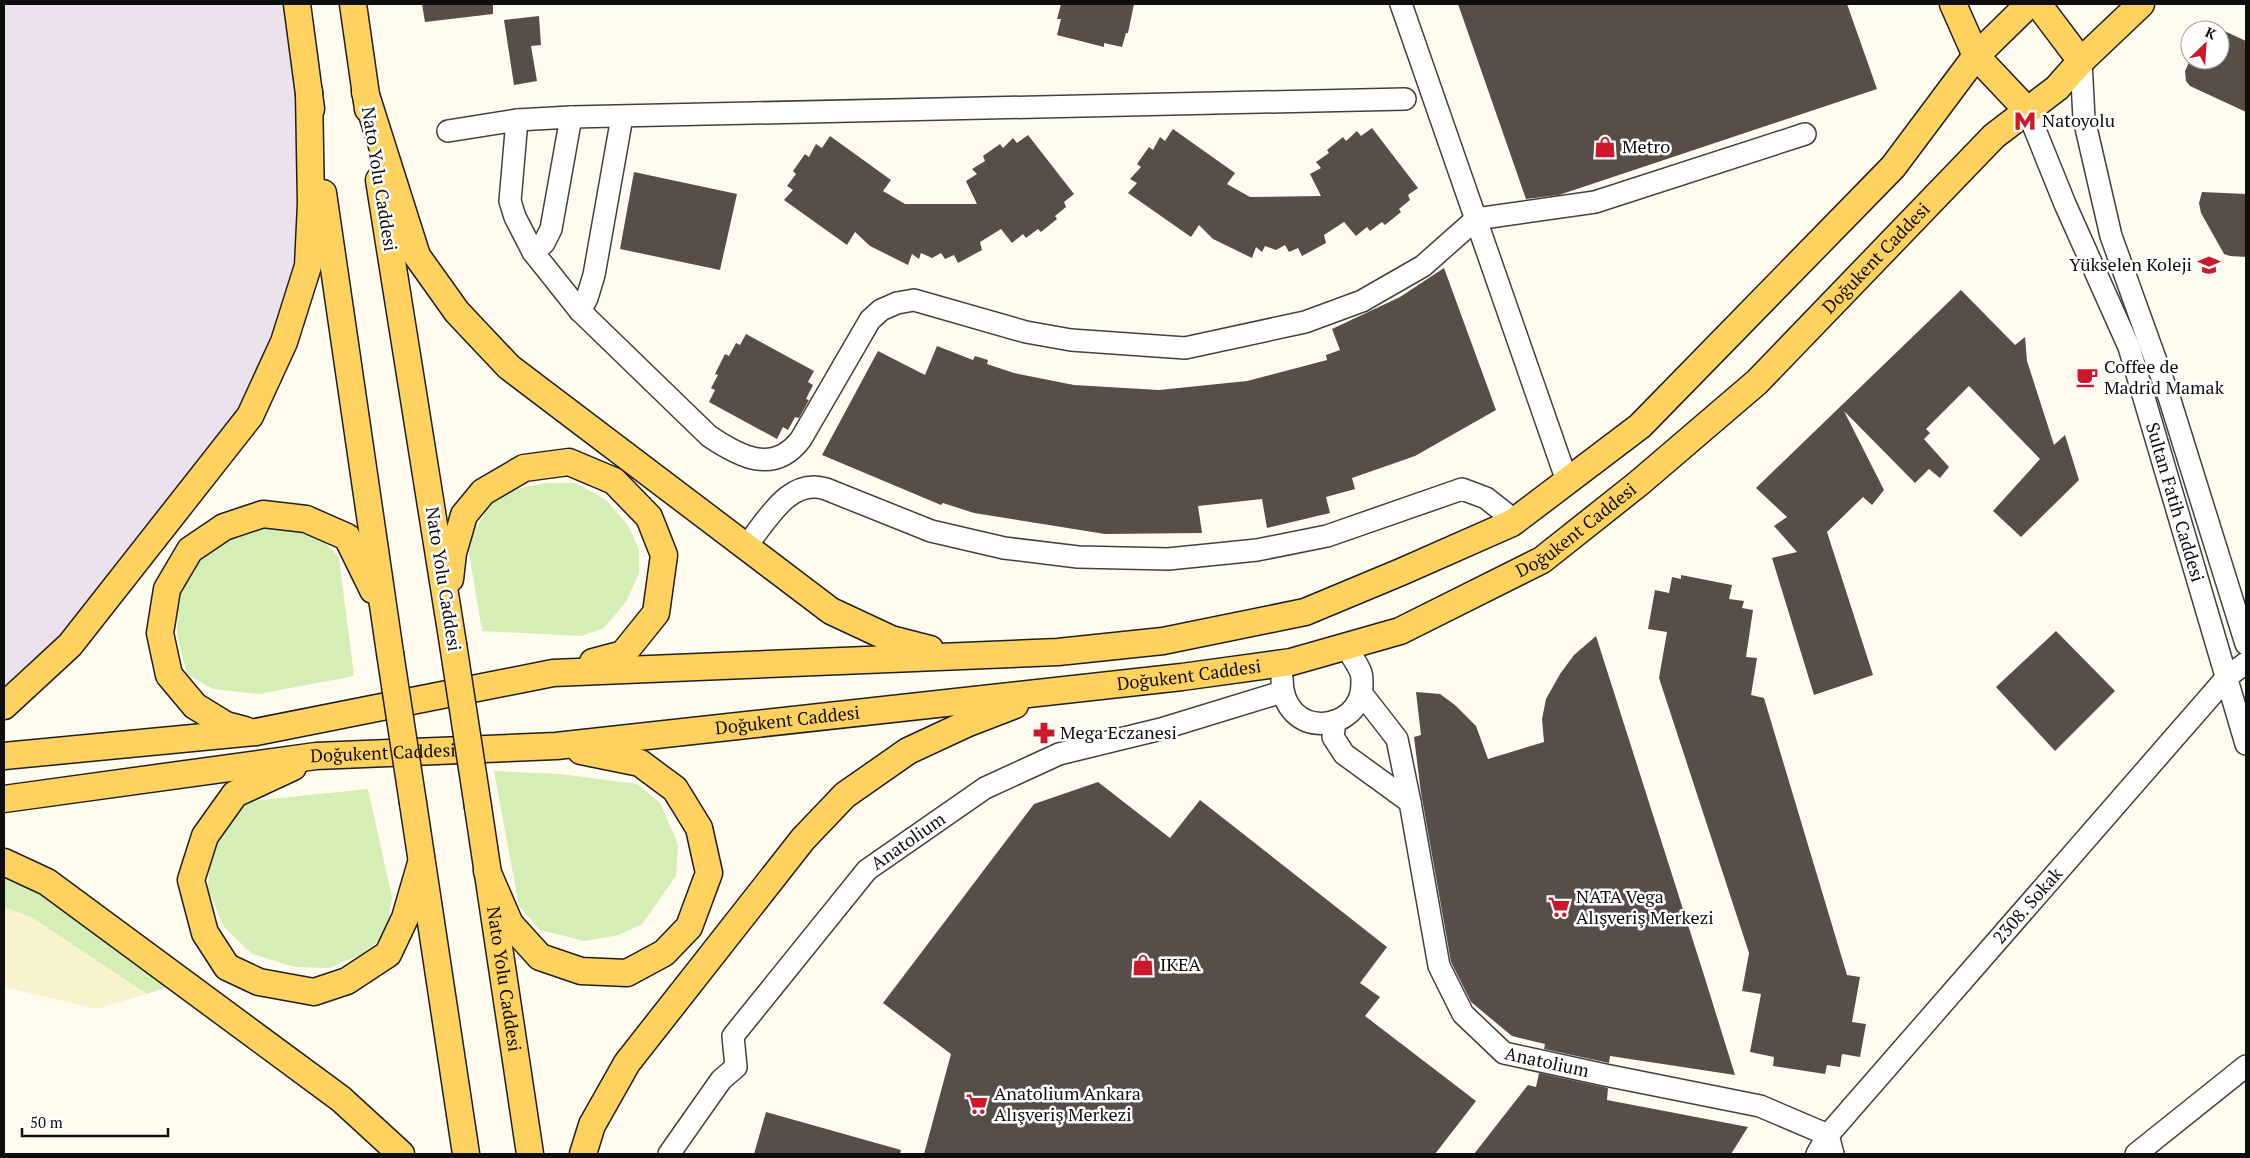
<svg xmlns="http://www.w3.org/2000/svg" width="2250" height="1158" font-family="'PT Serif',serif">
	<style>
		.industrial { fill: #ece2ee }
		.farmland { fill: #f8f3cc }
		.green { fill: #d5eeb5 }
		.building { fill: #584e49 }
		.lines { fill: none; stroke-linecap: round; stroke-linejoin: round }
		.minor-casing { stroke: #414141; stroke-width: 24 }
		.major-casing { stroke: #1f1f1f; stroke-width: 29 }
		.minor { stroke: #fff; stroke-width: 21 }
		.major { stroke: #ffd25f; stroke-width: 26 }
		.major-bridge-casing { stroke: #1f1f1f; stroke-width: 29; stroke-linecap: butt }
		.major-bridge { stroke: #ffd25f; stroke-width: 26 }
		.labels { text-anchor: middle; stroke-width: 5; stroke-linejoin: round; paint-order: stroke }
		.poi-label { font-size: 18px; fill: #0e0e0e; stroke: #fff; text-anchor: start }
		.street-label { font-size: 18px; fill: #0e0e0e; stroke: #fff }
	</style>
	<rect width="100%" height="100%" fill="#fffbef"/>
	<path class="industrial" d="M4 4H297L308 266 250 416 4 706Z"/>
	<path class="farmland" d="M4 907 31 917 147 994 96 1009 5 987 4 989Z"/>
	<path class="green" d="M547 483H576L606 500 627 524 639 549V573L626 602 604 628 581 636 482 631 467 541 494 500 520 488Z
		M267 524 318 534 339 558 354 676 259 694 213 689 187 674 177 636 178 589 193 563 219 542Z
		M494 771 560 774 637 784 660 803 678 844 676 876 642 924 619 935 585 941 540 930 519 906Z
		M368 789 392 897 386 935 362 954 329 968 294 967 252 954 224 927 208 890 210 854 231 817 252 801Z
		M4 862 182 982 147 994 31 917 4 907Z"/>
	<path class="building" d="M422 4H493V14L425 22Z
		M1061 4H1134L1128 33H1126L1122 47 1104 43V47L1057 35 1061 19H1057Z
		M1458 4H1847L1877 89 1559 195 1526 199Z
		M539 16 541 45 531 46 537 81 514 85 504 20Z
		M2220 29 2246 41V112L2190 86 2186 81 2185 71 2190 60H2220Z
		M1372 128 1418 188 1408 195 1410 200 1399 209 1401 212 1385 225 1382 222 1370 231 1367 227 1356 236 1344 222 1324 235 1326 243 1302 256 1298 248 1289 252 1285 245 1276 250 1265 246 1262 252 1256 247 1252 258 1213 239 1199 225 1191 237 1128 193 1137 183 1130 179 1141 167 1137 164 1149 147 1153 150 1160 137 1165 141 1173 129 1235 173 1227 184 1250 197 1321 196 1310 174 1321 168 1316 162 1329 153 1327 150 1343 137 1346 141 1357 131 1361 136Z
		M1028 135 1074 194 1064 202 1066 207 1055 216 1057 219 1041 232 1038 229 1026 238 1023 234 1012 243 1001 229 980 242 982 250 958 263 954 255 945 259 941 253 932 258 921 253 919 259 912 254 908 265 870 246 855 232 847 245 784 200 793 190 787 186 796 174 793 171 805 154 809 157 816 144 822 148 830 136 891 180 883 191 905 204H977L966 181 977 174 972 169 985 161 983 156 1000 144 1003 148 1013 138 1017 143Z
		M634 172 737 194 720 270 620 249Z
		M2202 192 2246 194V257L2230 256 2224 254 2201 213 2199 203Z
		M1444 268 1496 410 1415 456 1352 478 1355 489 1326 497 1330 513 1267 528 1262 499 1198 506 1202 533 1105 534 974 513 943 503 941 505 822 455 878 351 925 375 937 346 973 360 975 356 988 360 987 364 1014 373 1074 385 1159 390 1247 381 1327 360 1326 355 1340 350 1332 329 1400 297Z
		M1961 290 2015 345 2025 337 2027 361 2054 445 2065 435 2079 480 2021 537 1993 511 2040 459 1969 386 1926 429 1930 433 1924 439 1949 467 1940 478 1929 469 1915 483 1844 411 1884 490 1872 505 1863 497 1827 532 1873 675 1814 695 1772 558 1797 552 1774 526 1787 517 1756 488Z
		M746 334 814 371 808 382 813 385 806 399 809 400 799 418 795 417 788 430 783 427 777 439 709 402 715 390 711 388 718 375 715 374 725 354 729 356 736 343 740 345Z
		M1681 575 1732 585 1729 599 1744 601 1742 608 1753 610 1746 657 1757 658 1751 695 1764 698 1847 975 1860 977 1852 1022 1866 1024 1860 1057 1842 1054 1840 1067 1827 1065 1825 1074 1773 1066 1774 1057 1750 1052 1761 994 1742 991 1749 953 1659 678 1667 632 1648 629 1655 590 1669 593 1672 577 1681 579Z
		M2056 631 2115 691 2055 751 1996 687Z
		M1596 636 1703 972 1735 1075 1610 1056 1609 1063 1544 1049 1545 1044 1512 1036 1471 1002 1451 962 1421 793 1414 737 1421 735 1416 692 1440 694 1455 705 1476 726 1488 759 1544 742 1542 719 1546 699 1560 674 1574 655Z
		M1098 782 1170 838 1200 800 1387 947 1360 983 1380 997 1365 1016 1476 1101 1435 1154H924L951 1054 883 1003 1034 804Z
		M1539 1073 1608 1088 1607 1100 1748 1127 1731 1154H1474L1528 1085 1536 1087Z
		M766 1112 901 1150 900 1154H754Z"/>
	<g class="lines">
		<g class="minor-casing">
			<g id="minor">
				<path d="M1401 4 1567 481"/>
				<path d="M2081 61 2084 119 2111 236 2169 397 2246 644"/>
				<path id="s1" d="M2027 110 2065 204 2129 347 2246 744"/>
				<path d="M517 120 510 201 515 217 533 252 580 311 709 436C740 457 774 475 801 439L870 320 881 310 897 303 914 300 1026 332 1071 340 1185 348 1305 322 1362 301 1423 266 1476 219 1595 202 1805 134"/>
				<path d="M448 131 517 120 571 117 1405 99"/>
				<path d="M533 252 544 243 551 229 571 117"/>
				<path d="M580 311 587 298 594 275 622 117"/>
				<path d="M746 546C767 521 789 477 826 489L931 531 1004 548 1078 557 1168 559 1257 550 1327 536 1462 489 1486 498 1505 513 1512 523"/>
				<path d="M1282 678C1282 742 1362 733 1362 684 1362 681 1362 676 1361 673 1358 664 1350 654 1345 646"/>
				<path id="s2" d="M1362 694 1397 739 1410 802 1439 966 1463 1014 1504 1053 1605 1075 1760 1106 1828 1135 1833 1154"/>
				<path d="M1335 721 1333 737 1344 754 1410 802"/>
				<path id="s3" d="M669 1154 721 1080 736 1067 733 1036 867 870 985 788 1059 754 1161 729 1282 692"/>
				<path id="s4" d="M1817 1154 1828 1135 2228 676 2246 663"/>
				<path d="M2136 1154 2246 1066"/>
			</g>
		</g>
		<g class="major-casing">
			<g id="major">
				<path d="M297 4 311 109"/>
				<path d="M353 4 368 109"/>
				<path d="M1953 4 1976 56 2027 110"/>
				<path d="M2038 4 2081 61"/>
				<path d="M365 92 417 256 457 312 509 367 831 611 891 639 930 649"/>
				<path d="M379 180 453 644"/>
				<path d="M323 193 390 653"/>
				<path d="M450 579 453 553 464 515 483 492 524 468 569 462 614 481 649 517 664 555 656 613 623 654 593 662"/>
				<path d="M4 706 70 645 250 416 284 342 308 266 311 204 309 92"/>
				<path d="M245 730 226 725 195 706 169 675 160 633 167 589 190 550 224 527 263 514 306 519 347 537 373 590"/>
				<path d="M4 756 256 732 553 673 1058 652 1163 641 1305 612 1401 572 1512 523 1640 426 1893 167 1976 56 2029 4"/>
				<path d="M293 767 235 794 205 836 191 880 205 933 227 967 259 982 314 992 347 981 388 954 405 918 421 863"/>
				<path id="s5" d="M4 799 316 756 556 746 1182 677 1291 662 1400 631 1542 560 1639 483 1757 382 1994 136 2057 88 2081 61 2141 4"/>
				<path d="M413 803 466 1154"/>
				<path id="s6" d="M478 807 530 1154"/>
				<path d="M4 862 47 882 341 1099 401 1154"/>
				<path d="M487 871 510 924 540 957 581 971 627 973 664 953 689 927 709 873 699 828 675 789 640 763 581 751"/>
				<path d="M583 1154 592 1125 627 1063 803 839 845 795 908 751 966 724 1015 705"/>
			</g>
		</g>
		<use href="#minor" class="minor"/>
		<use href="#major" class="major"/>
		<g class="major-bridge-casing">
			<path id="major-bridge" d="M453 644 478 807
				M390 653 413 803"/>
		</g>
		<use href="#major-bridge" class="major-bridge"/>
	</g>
	<defs>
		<g id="metro-bare" transform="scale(1.725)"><path d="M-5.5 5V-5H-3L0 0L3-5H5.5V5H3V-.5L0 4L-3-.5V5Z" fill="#cc1828" stroke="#fff" stroke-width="2.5" paint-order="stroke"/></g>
		<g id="shop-bare" transform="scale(1.725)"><path d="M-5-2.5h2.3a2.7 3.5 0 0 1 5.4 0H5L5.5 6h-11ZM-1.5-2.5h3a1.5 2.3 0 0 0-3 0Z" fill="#cc1828" stroke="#fff" stroke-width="2.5" paint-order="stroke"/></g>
		<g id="school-bare" transform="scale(1.725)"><path d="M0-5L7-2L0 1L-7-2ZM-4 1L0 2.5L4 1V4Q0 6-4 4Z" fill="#cc1828" stroke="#fff" stroke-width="2.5" paint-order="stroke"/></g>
		<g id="cafe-bare" transform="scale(1.725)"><path d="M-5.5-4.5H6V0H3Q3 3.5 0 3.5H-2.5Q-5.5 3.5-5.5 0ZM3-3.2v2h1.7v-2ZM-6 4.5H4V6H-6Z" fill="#cc1828" stroke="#fff" stroke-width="2.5" paint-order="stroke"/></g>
		<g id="pharmacy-bare" transform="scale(1.725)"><path d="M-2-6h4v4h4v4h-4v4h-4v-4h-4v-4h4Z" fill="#cc1828" stroke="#fff" stroke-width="2.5" paint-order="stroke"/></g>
		<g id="supermarket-bare" transform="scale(1.725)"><path d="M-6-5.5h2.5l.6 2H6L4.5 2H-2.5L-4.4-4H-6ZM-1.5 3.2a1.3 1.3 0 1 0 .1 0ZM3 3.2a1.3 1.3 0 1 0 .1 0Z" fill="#cc1828" stroke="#fff" stroke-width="2.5" paint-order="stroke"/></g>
	</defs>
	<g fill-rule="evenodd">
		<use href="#metro-bare" x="2025" y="121"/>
		<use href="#shop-bare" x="1605" y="147"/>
		<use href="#school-bare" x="2209" y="265"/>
		<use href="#cafe-bare" x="2087" y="377"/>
		<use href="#pharmacy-bare" x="1044" y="733"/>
		<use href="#supermarket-bare" x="1559" y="907"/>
		<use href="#shop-bare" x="1143" y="965"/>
		<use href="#supermarket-bare" x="977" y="1104"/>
	</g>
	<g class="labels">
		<g class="poi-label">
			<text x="2042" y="127">Natoyolu</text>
			<text x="1622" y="153">Metro</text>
			<text x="2192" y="271" text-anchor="end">Yükselen Koleji</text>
			<text x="2104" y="373">Coffee de<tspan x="2104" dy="21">Madrid Mamak</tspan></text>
			<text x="1060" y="739">Mega Eczanesi</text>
			<text x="1576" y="903">NATA Vega<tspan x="1576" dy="21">Alışveriş Merkezi</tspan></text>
			<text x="1160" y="971">IKEA</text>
			<text x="994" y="1100">Anatolium Ankara<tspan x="994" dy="21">Alışveriş Merkezi</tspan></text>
		</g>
		<g class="street-label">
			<text transform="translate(379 179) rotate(81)" y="6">Nato Yolu Caddesi</text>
			<text dy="6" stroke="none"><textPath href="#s5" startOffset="2018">Doğukent Caddesi</textPath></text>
			<text dy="6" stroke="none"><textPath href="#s1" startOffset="420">Sultan Fatih Caddesi</textPath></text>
			<text dy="6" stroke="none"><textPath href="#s5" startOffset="1612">Doğukent Caddesi</textPath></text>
			<text transform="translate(443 579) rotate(81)" y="6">Nato Yolu Caddesi</text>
			<text dy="6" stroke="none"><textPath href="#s5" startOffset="1192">Doğukent Caddesi</textPath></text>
			<text dy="6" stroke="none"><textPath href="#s5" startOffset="788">Doğukent Caddesi</textPath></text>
			<text dy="6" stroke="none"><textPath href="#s5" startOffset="382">Doğukent Caddesi</textPath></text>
			<text dy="6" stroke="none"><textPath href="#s3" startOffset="405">Anatolium</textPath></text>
			<text dy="6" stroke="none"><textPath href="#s4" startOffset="326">2308. Sokak</textPath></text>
			<text dy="6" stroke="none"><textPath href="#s6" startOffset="174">Nato Yolu Caddesi</textPath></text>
			<text dy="6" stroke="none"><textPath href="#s2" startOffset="442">Anatolium</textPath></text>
		</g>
	</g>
	<rect width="2250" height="1158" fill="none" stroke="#0e0e0e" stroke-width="10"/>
	<g transform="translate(2205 45) rotate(25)"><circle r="24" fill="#ffffff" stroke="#9f9f9f"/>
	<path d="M0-4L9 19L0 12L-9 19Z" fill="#cc1828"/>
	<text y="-8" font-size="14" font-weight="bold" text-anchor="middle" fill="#0e0e0e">K</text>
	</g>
	<path d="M22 1128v8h146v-8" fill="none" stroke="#0e0e0e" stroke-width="2.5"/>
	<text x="30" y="1128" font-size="15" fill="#0e0e0e" stroke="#ffffff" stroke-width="4" paint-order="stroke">50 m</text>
</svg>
